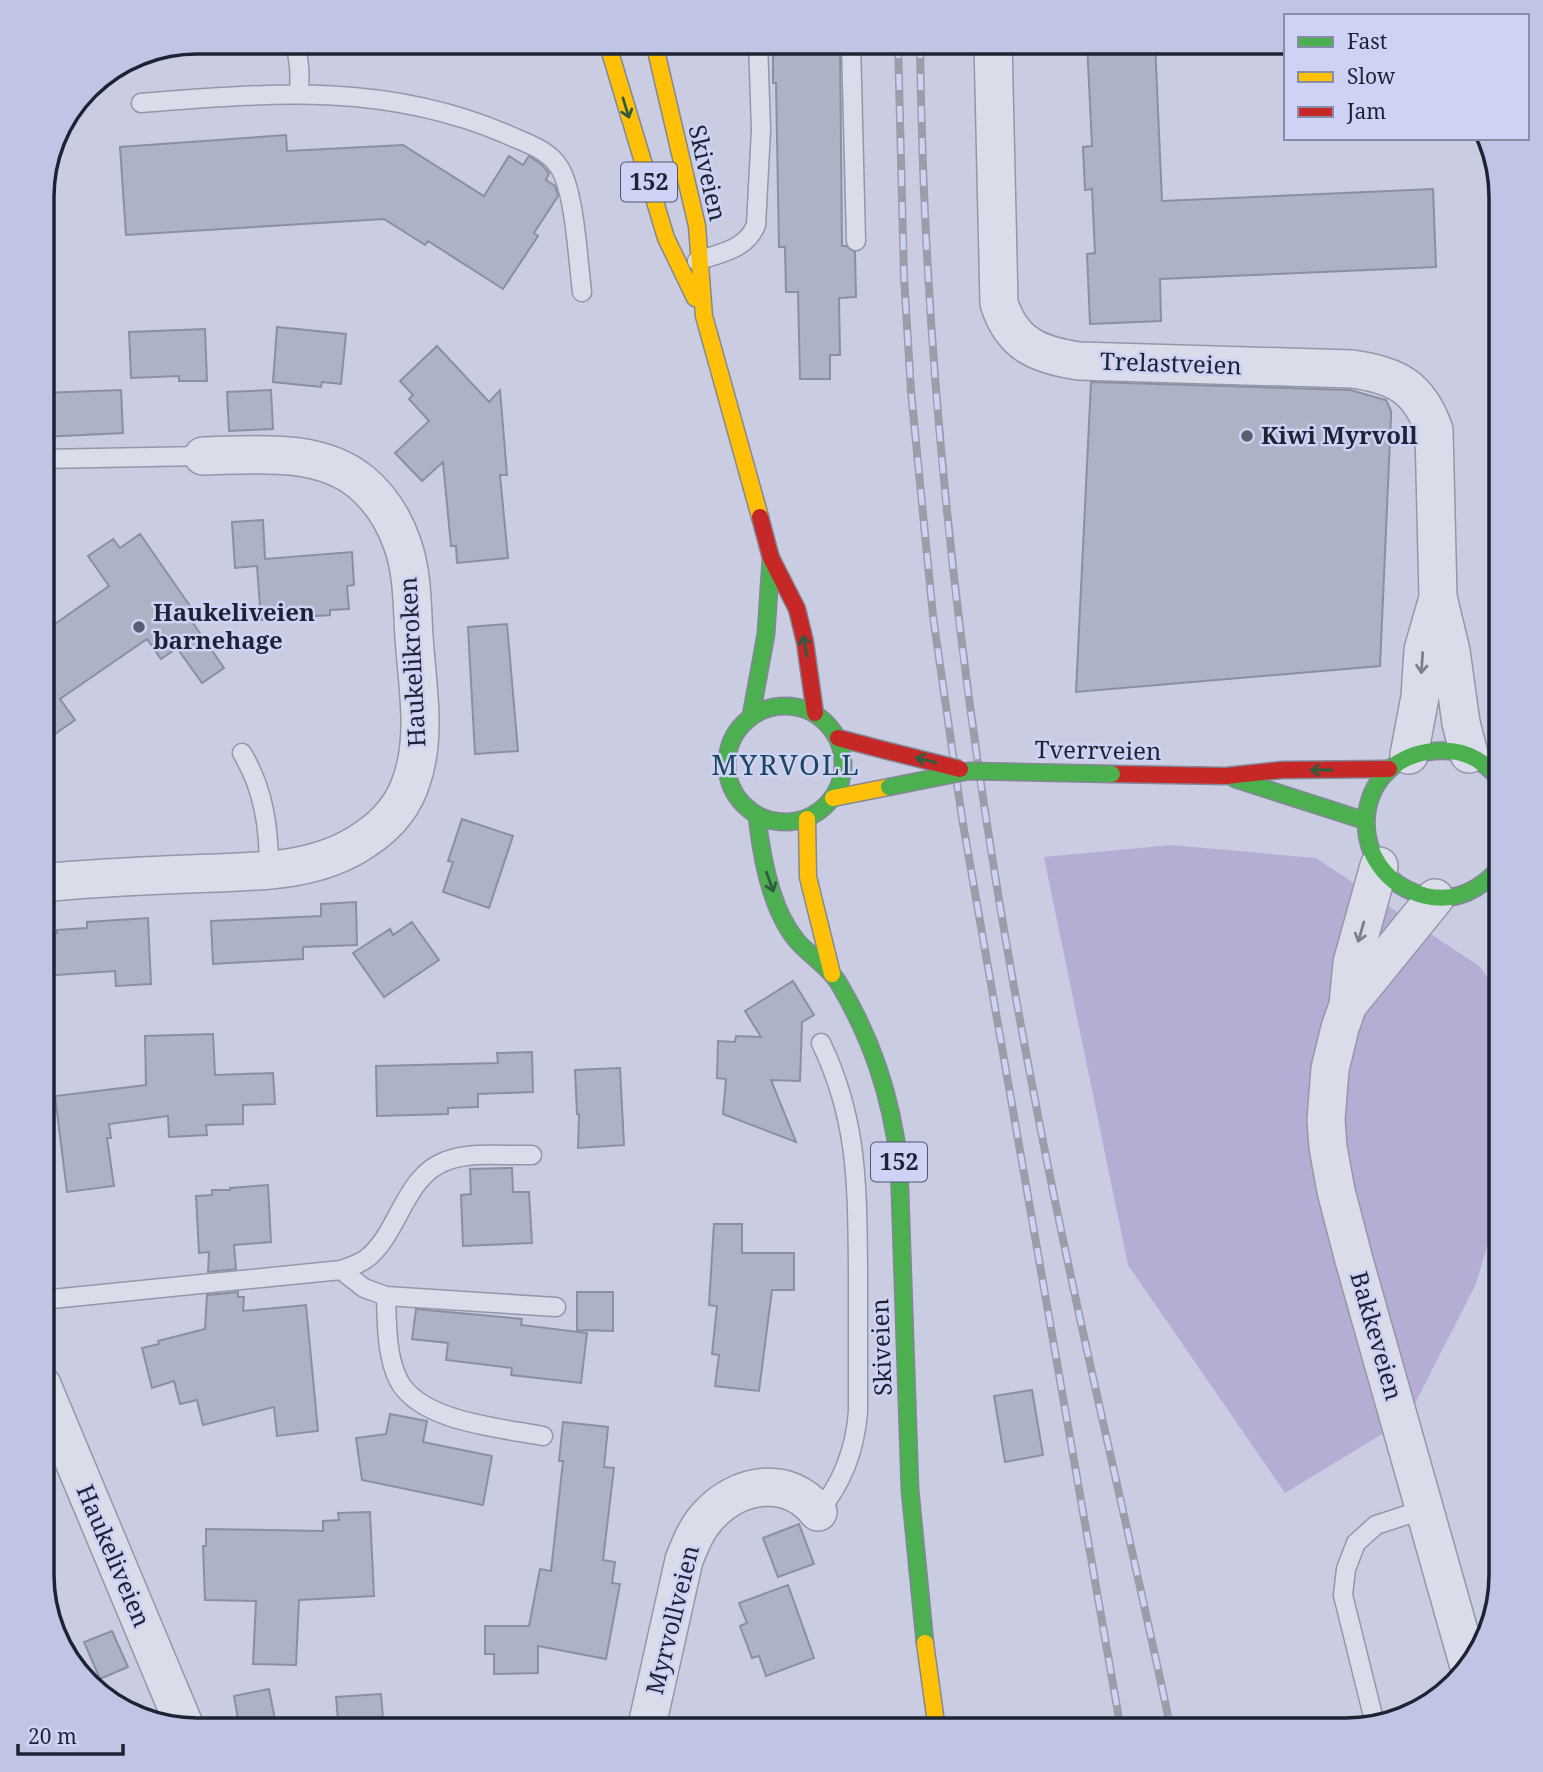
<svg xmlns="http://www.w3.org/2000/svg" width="1543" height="1772" font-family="'Noto Serif',serif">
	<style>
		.green { fill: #b5aed4 }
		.building { fill: #abb3c5; stroke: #8a90a1; stroke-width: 2 }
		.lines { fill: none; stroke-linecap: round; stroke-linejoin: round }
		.lane-casing { stroke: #9397a7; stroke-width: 21 }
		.street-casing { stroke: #9397a7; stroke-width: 40 }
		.fast-casing { stroke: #838796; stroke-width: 19 }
		.slow-casing { stroke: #838796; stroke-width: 19 }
		.jam-casing { stroke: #838796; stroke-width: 19 }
		.lane { stroke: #dadcea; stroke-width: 18 }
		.street { stroke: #dadcea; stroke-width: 37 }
		.fast { stroke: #4caf50; stroke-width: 16 }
		.slow { stroke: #ffc107; stroke-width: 16 }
		.jam { stroke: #c62828; stroke-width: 16 }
		.rail-casing { stroke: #9b9da9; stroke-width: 8 }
		.rail { stroke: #ced2f4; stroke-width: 5; stroke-dasharray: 16; stroke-linecap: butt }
		.fast-bridge-casing { stroke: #838796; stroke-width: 19; stroke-linecap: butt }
		.jam-bridge-casing { stroke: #838796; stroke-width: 19; stroke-linecap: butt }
		.fast-bridge { stroke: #4caf50; stroke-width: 16 }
		.jam-bridge { stroke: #c62828; stroke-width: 16 }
		.oneway { stroke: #2f5c3f }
		.oneway2 { stroke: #7b808f }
		.poi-dot { fill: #595f71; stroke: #ced2f4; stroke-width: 2.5 }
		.labels { text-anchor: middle; stroke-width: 5; stroke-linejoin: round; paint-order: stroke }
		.shield { fill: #ced2f4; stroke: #51586e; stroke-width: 2 }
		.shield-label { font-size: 23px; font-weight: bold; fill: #1c2434 }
		.street-label { font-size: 24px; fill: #1c2434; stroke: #ced2f4 }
		.poi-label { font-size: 24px; font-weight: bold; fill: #1c2434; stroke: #ced2f4; text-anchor: start }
		.quarter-label { font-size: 28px; letter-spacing: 2px; fill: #1d465f; stroke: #ced2f4 }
		.rim { fill: none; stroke: #1c2434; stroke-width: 3.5 }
	</style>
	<rect width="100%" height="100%" fill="#cacde2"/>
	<path class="green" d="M1171 845 1316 858 1479 966 1501 995V1199L1476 1284 1407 1419 1285 1493 1128 1265 1044 857Z"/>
	<path class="building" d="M773 42H840L842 246H846L855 252 856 297 839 298 840 355H830V379H800L798 292H786L785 247H779L776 83H773Z
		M1087 42H1155L1162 201 1433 189 1436 267 1160 279 1161 321 1090 324 1087 254 1095 253 1092 189 1085 190 1083 147 1092 146Z
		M286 135 287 151 403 145 484 196 509 156 523 165 529 156 542 165 549 173 546 180 555 186 558 196 534 233 538 236 503 289 428 241 425 245 384 219 126 235 120 147Z
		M277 327 346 334 341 384 322 382 321 387 273 382Z
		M205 329 207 381H179V376L131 378 129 332Z
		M437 346 489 402 500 390 507 475H500L508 558 457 563 456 546H451L443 462 422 481 395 453 429 421 409 399 413 395 400 381Z
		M1091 382 1350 390 1386 400 1391 411V417L1380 666 1076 692Z
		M121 390 123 433 42 437V393Z
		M271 390 273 429 229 431 227 392Z
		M263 520 265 559 352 552 354 585 347 586 349 609 330 610V615L261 620 257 566 235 568 232 522Z
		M140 534 199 619 193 623 224 668 202 683 177 648 161 659 147 639 60 699 75 720 42 743V633L109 586 88 556 113 539 120 548Z
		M507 624 518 751 475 754 468 627Z
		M462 819 513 836 489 908 443 892 453 862 448 861Z
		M356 902 357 945 303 947V959L213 964 211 921 321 916V904Z
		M148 918 151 984 116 986 115 971 42 976V934L57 933V930L87 928V922Z
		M412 922 439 960 384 997 353 953 390 929 393 935Z
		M793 981 814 1015 802 1022 800 1081 771 1080 796 1142 723 1114 726 1079 717 1078 718 1041 735 1042 736 1036 761 1037 745 1011Z
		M213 1034 215 1075 273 1073 275 1104 243 1105V1124L206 1125 207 1135 169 1137 168 1116 109 1124 111 1138H107L114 1186 67 1192 55 1096 146 1085 145 1036Z
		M532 1052 533 1092 478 1094V1107L448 1108V1114L377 1116 376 1066 498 1063 497 1053Z
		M620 1068 624 1145 578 1148 579 1114H577L575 1070Z
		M512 1168 513 1192H529L532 1243 463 1246 461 1195 471 1194 470 1169Z
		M268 1185 271 1242 234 1245 236 1269 208 1272 209 1252 199 1253 196 1196 212 1195V1190H230V1188Z
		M714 1224H742V1253H794V1290H772L759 1391 715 1386 719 1355 712 1354 717 1306 709 1305Z
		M238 1292V1297H244L243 1311 306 1305 318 1431 277 1436 274 1407 203 1425 197 1400 180 1404 174 1381 152 1388 142 1348 159 1344 158 1341 205 1329 207 1295Z
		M577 1292H613V1331L577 1330Z
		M416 1309 522 1319 521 1325 587 1333 581 1383 511 1375 512 1368 446 1360 448 1343 412 1339Z
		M1032 1390 1043 1455 1005 1462 994 1396Z
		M390 1414 427 1421 423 1442 492 1456 483 1505 362 1480 356 1438 386 1434Z
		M563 1422 608 1427 604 1467 614 1468 603 1560 615 1562 612 1583 620 1584 606 1659 538 1646V1673L494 1674V1654H485V1626H529L540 1569 551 1571 563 1461H559Z
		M370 1512 374 1596 299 1600 296 1665 253 1664 256 1601 205 1600 203 1546H206V1529L323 1531V1521L339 1520 338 1513Z
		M799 1524 814 1564 778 1577 763 1538Z
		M788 1585 814 1658 766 1676 759 1656 752 1658 740 1626 747 1623 739 1603Z
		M112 1631 128 1667 100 1679 84 1642Z
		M269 1689 276 1725 240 1730 234 1696Z
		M381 1694 384 1730H339L336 1697Z"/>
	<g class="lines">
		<g class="lane-casing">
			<path id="lane" d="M294 42C300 60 300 75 299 93
				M851 42 856 241
				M141 103C270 93 384 82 506 134 525 143 548 149 559 167 575 191 578 262 582 292
				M697 261C720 253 746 250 756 225L761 130 758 42
				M42 459 203 456
				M242 753C264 790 269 827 269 870
				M341 1270 364 1288 386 1296 556 1307
				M386 1296C387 1323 386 1356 399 1381 421 1422 502 1428 543 1436
				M42 1300 341 1270C349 1267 359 1264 366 1259 399 1234 404 1176 446 1161 472 1151 505 1156 532 1155
				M818 1512C842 1484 855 1449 858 1412 858 1364 858 1316 858 1268 857 1185 858 1120 821 1043
				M1374 1720 1343 1595 1346 1569 1356 1543 1376 1525 1425 1509"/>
		</g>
		<g class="street-casing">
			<path id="street" d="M993 42 999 303C1012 345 1039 355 1079 361L1352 369C1396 375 1419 387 1434 430L1438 597 1451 651 1461 723 1469 754
				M1409 755 1420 697 1423 650 1438 598
				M1379 866 1352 963 1348 1005 1340 1028 1330 1069 1326 1120 1328 1147 1336 1191 1354 1260 1468 1663
				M42 883C91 878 141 876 190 874 249 871 313 875 364 840 387 825 404 806 412 779 427 734 417 684 414 637 412 606 413 573 402 543 394 520 380 498 361 482 318 447 254 455 203 456
				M1348 1005 1435 898
				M42 1385 185 1727
				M646 1730 684 1560C690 1545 696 1529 708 1516 738 1483 788 1474 818 1512"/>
		</g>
		<g class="fast-casing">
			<path id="fast" d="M727 764a58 58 0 1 1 116 0a58 58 0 1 1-116 0Z
				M751 716 766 634 771 558
				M1235 779 1366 821
				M1501 779C1493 773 1485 764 1476 759 1464 752 1448 750 1435 751 1348 758 1342 876 1426 896 1456 903 1482 889 1501 866
				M757 815C761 854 771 910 797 941 810 956 827 965 838 982 872 1039 891 1096 899 1162L910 1490 925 1643"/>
		</g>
		<g class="slow-casing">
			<path id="slow" d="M607 42 666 238 695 298
				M654 42 697 226 704 316 760 517
				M833 798 889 787
				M807 819 808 877 832 974
				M925 1643 937 1730"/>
		</g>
		<g class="jam-casing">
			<path id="jam" d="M760 517 771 558 797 609 805 642 815 713
				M838 738 884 750
				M1112 774 1226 776 1282 770 1389 769"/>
		</g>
		<use href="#lane" class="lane"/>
		<use href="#street" class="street"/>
		<use href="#fast" class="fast"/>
		<use href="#slow" class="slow"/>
		<use href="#jam" class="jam"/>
		<g class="rail-casing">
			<path id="rail" d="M898 42 904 277 911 391 933 616 962 818 1121 1730
				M920 42C924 399 967 750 1035 1100 1075 1311 1127 1520 1171 1730"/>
		</g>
		<use href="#rail" class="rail"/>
		<g class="fast-bridge-casing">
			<path id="fast-bridge" d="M889 787 969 771 1112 774"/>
		</g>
		<g class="jam-bridge-casing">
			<path id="jam-bridge" d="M884 750 960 769"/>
		</g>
		<use href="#fast-bridge" class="fast-bridge"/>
		<use href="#jam-bridge" class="jam-bridge"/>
	</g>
	<defs><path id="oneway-shaft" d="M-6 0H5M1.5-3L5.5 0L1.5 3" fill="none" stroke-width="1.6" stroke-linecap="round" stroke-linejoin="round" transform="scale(1.75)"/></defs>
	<g class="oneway">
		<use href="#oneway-shaft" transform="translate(626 108) rotate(73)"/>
		<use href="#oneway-shaft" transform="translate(805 646) rotate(-101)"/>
		<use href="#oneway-shaft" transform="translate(926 760) rotate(-166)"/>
		<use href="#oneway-shaft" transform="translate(1321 770) rotate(180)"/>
		<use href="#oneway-shaft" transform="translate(770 882) rotate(70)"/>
	</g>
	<g class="oneway2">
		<use href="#oneway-shaft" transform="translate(1422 663) rotate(94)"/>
		<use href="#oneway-shaft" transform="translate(1361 932) rotate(106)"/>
	</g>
	<g class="poi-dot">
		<circle cx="1247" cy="436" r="7"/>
		<circle cx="139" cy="627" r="7"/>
	</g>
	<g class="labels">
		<g class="shield">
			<rect x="621" y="162.5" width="56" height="39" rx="5"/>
			<rect x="871" y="1142.5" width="56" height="39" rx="5"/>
		</g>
		<g class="shield-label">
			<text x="649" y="190">152</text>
			<text x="899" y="1170">152</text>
		</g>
		<g class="street-label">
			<text transform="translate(707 173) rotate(77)" y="8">Skiveien</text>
			<text transform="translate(1171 364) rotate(2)" y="8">Trelastveien</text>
			<text transform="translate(413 662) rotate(-93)" y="8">Haukelikroken</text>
			<text transform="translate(1098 751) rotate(1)" y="8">Tverrveien</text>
			<text transform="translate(1376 1336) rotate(74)" y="8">Bakkeveien</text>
			<text transform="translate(882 1347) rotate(-92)" y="8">Skiveien</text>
			<text transform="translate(113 1556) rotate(67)" y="8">Haukeliveien</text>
			<text transform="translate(673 1620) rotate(-76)" y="8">Myrvollveien</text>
		</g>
		<g class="poi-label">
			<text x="1261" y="444">Kiwi Myrvoll</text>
			<text x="153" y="621">Haukeliveien<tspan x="153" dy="28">barnehage</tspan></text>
		</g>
		<g class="quarter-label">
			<text x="786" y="775">MYRVOLL</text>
		</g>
	</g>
	<path d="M0 0H1543V1772H0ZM197 54H1346A143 143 0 0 1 1489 197V1575A143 143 0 0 1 1346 1718H197A143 143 0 0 1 54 1575V197A143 143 0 0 1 197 54Z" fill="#c0c4e5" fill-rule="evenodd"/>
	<path class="rim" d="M197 54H1346A143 143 0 0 1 1489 197V1575A143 143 0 0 1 1346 1718H197A143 143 0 0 1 54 1575V197A143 143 0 0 1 197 54Z"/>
	<rect x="1284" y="14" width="245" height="126" fill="#ced2f4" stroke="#878ca7" stroke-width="2"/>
	<rect x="1298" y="37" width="35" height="10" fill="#4caf50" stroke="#878ca7" stroke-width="2"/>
	<text x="1347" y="49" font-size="21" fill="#1c2434">Fast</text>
	<rect x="1298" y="72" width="35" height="10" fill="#ffc107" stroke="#878ca7" stroke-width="2"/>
	<text x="1347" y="84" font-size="21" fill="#1c2434">Slow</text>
	<rect x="1298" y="107" width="35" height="10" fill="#c62828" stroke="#878ca7" stroke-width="2"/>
	<text x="1347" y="119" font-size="21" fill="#1c2434">Jam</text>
	<path d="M18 1744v10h105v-10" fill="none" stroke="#1c2434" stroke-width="3.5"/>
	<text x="28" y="1744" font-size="21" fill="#1c2434" stroke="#ced2f4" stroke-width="5" paint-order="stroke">20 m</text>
</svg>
